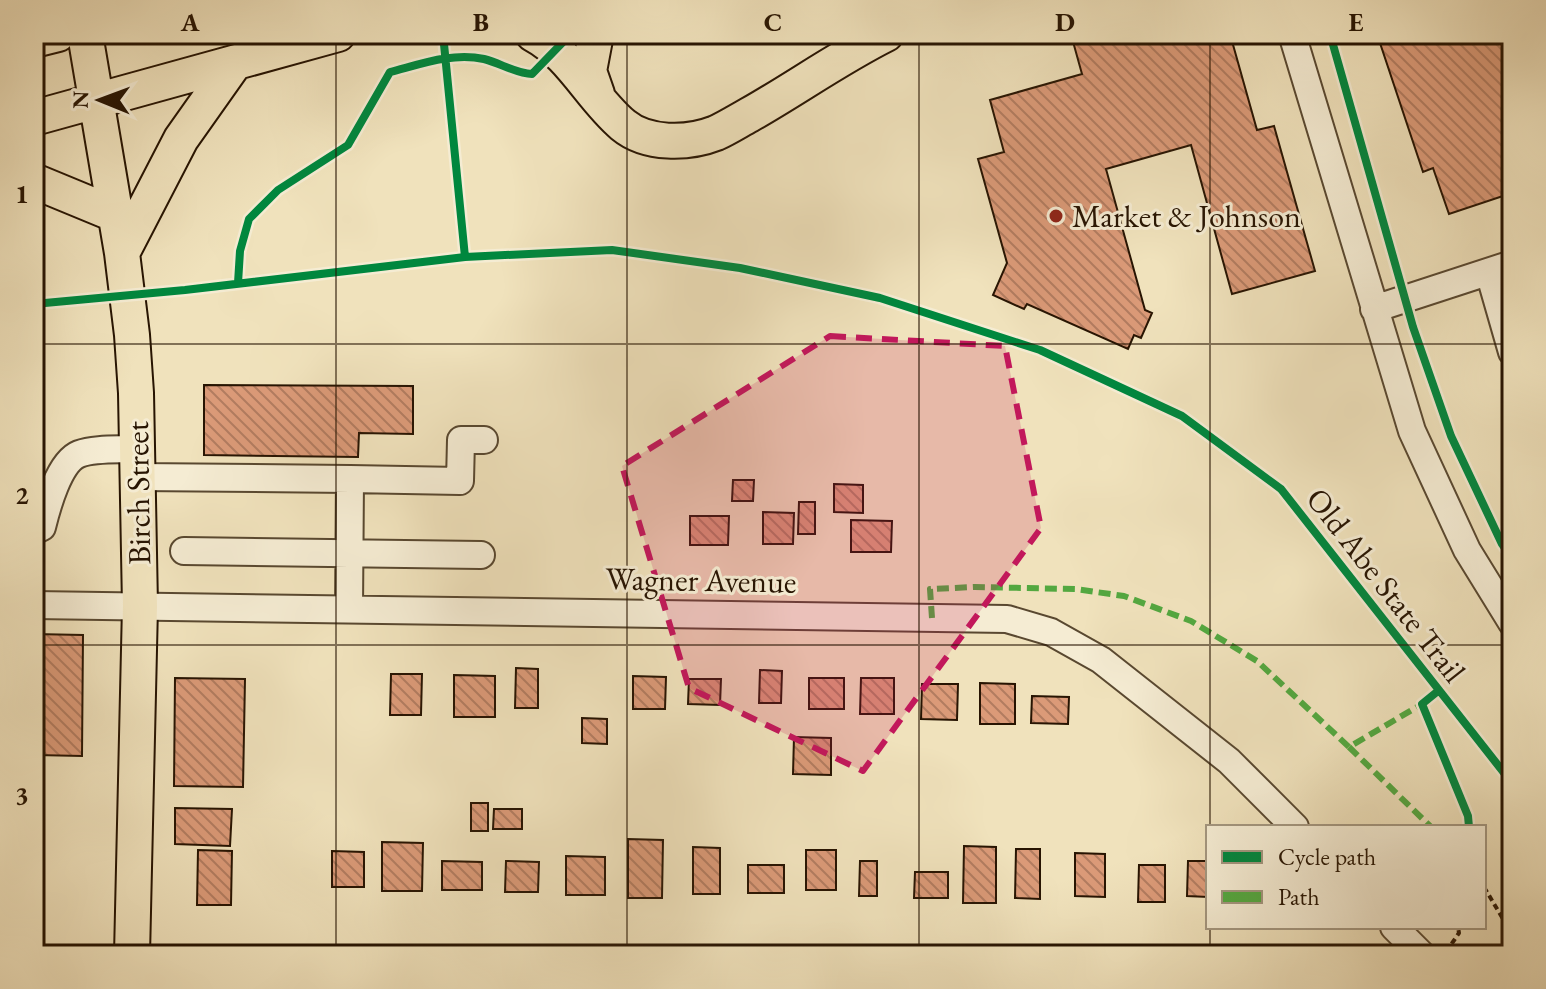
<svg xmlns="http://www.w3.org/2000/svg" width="1546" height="989" font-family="'EB Garamond',serif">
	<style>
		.building { fill: url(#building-back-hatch); stroke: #271402; stroke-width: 2 }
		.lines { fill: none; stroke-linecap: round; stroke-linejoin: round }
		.minor-casing { stroke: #594830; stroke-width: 30 }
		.major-casing { stroke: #271402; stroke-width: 38 }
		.path { stroke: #271402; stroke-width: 4; stroke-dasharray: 6 4; stroke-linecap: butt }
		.minor { stroke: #f5ecd3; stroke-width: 26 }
		.major { stroke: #f0e2bc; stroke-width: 34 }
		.quiet { stroke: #53a840; stroke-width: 6; stroke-dasharray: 12 6; stroke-linecap: butt }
		.cycleway-casing { stroke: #f5ecd3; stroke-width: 13 }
		.cycleway { stroke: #00873e; stroke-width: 8 }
		.marked { fill: #c2185b; fill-opacity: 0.2; stroke: #c2185b; stroke-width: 6; stroke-dasharray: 16 10; stroke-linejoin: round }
		.grid { fill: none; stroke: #271402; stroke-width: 2; stroke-opacity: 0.55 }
		.poi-dot { fill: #8f2418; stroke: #f5ecd3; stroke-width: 3 }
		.labels { text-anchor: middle; stroke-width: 6; stroke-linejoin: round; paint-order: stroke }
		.poi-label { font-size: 32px; fill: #271402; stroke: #f5ecd3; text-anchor: start }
		.street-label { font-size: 32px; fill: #271402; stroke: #f5ecd3 }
		.neatline { fill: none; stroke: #271402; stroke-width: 3 }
		.grid-label { font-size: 26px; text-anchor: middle; font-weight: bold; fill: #271402 }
	</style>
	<defs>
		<pattern id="building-back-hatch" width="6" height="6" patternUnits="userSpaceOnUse" patternTransform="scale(2)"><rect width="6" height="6" fill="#db9a78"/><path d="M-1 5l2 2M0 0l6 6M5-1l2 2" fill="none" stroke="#b27c60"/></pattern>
	</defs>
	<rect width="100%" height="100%" fill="#f0e2bc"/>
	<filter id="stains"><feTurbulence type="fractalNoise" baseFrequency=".0025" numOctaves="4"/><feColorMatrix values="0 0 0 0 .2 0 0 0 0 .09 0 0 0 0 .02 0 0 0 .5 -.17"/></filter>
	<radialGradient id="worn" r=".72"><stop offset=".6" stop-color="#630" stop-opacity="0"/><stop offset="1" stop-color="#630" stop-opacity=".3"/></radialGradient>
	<path class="building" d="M1087 34H1230L1257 130 1274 126 1315 271 1232 294 1191 145 1106 169 1145 310 1152 313 1141 338 1134 335 1128 349 1027 304 1024 309 993 295 1007 263 978 159 1004 152 990 100 1082 74 1072 38Z
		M1377 34H1512V193L1449 214 1433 168 1423 172Z
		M204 385 413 386V434L359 433 358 457 204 455Z
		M733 480H754L753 501H732Z
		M834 484 863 485V513L834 512Z
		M799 502H815V534H798Z
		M763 512 794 513 793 544H763Z
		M690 516H729L728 545H690Z
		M851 520 892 521 891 552H851Z
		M34 634 83 635 82 756 36 755V771Z
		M516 668 538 669V708H515Z
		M760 670 782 671 781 703H759Z
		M391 674H422L421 715H390Z
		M454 675 495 676V717H454Z
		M633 676 666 677 665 709H633Z
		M175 678 245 679 243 787 174 786Z
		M809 678H844V709H809Z
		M861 678H894V714H860Z
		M689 679H721L720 705 688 704Z
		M980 683 1015 684V724H980Z
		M922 684H958L957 720 921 719Z
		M1032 696 1069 697 1068 724 1031 723Z
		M582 718 607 719V744L582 743Z
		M794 737 831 738V775L793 774Z
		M471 803H488V831H471Z
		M34 808H39V858H34Z
		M175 808 232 809 230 846 175 844Z
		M494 809H522V829H493Z
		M628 839 663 840 662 898H628Z
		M382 842 423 843 422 891H382Z
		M964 846 996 847V903H963Z
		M693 847 720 848V894H693Z
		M1016 849H1040V899L1015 898Z
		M198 850 232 851 231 905H197Z
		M806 850H836V890H806Z
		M332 851 364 852V887H332Z
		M1075 853 1105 854V897L1075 896Z
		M566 856 605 857V895H566Z
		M442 861 482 862V890H442Z
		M506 861 539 862 538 892H505Z
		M860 861H877V896H859Z
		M1188 861H1208V897L1187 896Z
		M748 865H784V893H748Z
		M1139 865H1165V902H1138Z
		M915 872H948V898H914Z"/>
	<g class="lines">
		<g class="minor-casing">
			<path id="minor" d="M1292 34 1412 431 1467 550 1512 623
				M1489 272 1512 352
				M1374 309 1512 264
				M137 477 350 479 349 609
				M350 479 460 481 461 440H484
				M34 531 42 527C47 507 59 462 79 454 95 448 119 450 136 449
				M184 551 481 555
				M34 605 1007 619 1051 632 1101 660 1229 761 1295 827
				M1394 927 1422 955"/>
		</g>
		<g class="major-casing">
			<path id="major" d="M85 34 122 253 132 335 136 393 140 606 132 955
				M533 34C572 55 590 97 623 125 647 145 688 144 716 133 727 128 738 121 749 115 795 89 838 58 886 34
				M596 34 589 71 597 94
				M34 40 58 34
				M34 118 338 34
				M34 181 114 214
				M122 253 181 139 234 64"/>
		</g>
		<path class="path" d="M624 40 641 43 650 34
			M390 72C421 64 453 52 484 59 499 63 527 79 538 70
			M1438 691 1422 704 1468 816 1469 827
			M1484 887 1512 934
			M1446 952 1459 933 1458 927"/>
		<use href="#minor" class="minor"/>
		<use href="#major" class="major"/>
		<path class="quiet" d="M932 618 930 589 975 587 1075 589 1124 596 1191 621 1257 661 1349 747 1422 704
			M1349 747 1431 827"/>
		<g class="cycleway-casing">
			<path id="cycleway" d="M443 34 465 257
				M1330 34 1413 327 1451 436 1502 544 1512 558
				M238 283 240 251 249 219 278 190 348 145 390 72C421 64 453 52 484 59 500 63 517 74 532 74L565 40 589 34
				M34 304 185 290 465 257 612 250 740 268 880 298 1040 350 1182 416 1281 489 1512 783
				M1438 691 1422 704 1468 816 1469 827"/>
		</g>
		<use href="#cycleway" class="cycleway"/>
	</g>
	<path class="marked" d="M830 336 1005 346 1041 528 863 771 689 688 622 466Z"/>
	<path class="grid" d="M336 34V955M627 34V955M919 34V955M1210 34V827M34 344H1512M34 645H1512M1210 927V955"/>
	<circle class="poi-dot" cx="1056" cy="216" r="8"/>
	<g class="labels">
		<g class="poi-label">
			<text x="1072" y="227">Market &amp; Johnson</text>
		</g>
		<g class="street-label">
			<text transform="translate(138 493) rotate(-91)" y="11">Birch Street</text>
			<text transform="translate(701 580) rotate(1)" y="11">Wagner Avenue</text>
			<text transform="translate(1386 585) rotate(52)" y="11">Old Abe State Trail</text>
		</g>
	</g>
	<rect width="1546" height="989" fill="none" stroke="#f0e2bc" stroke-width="88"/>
	<rect x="1206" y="825" width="280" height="104" fill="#f5ecd3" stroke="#a3967f" stroke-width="2"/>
	<rect x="1222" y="851" width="40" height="12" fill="#00873e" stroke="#a3967f" stroke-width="2"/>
	<text x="1278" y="865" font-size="24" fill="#271402">Cycle path</text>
	<rect x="1222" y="891" width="40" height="12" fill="#53a840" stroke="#a3967f" stroke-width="2"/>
	<text x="1278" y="905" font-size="24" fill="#271402">Path</text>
	<g transform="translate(100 100) rotate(271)" stroke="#f5ecd3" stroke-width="6" paint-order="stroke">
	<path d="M0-6L14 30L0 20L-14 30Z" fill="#271402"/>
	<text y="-12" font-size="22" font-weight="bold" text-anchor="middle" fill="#271402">N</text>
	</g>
	<rect x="44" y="44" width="1458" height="901" class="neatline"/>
	<g class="grid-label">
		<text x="190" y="31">A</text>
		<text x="481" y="31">B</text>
		<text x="773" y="31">C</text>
		<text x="1065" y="31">D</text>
		<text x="1356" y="31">E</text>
		<text x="22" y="203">1</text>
		<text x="22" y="504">2</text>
		<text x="22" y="804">3</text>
	</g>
	<rect width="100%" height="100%" filter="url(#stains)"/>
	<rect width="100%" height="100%" fill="url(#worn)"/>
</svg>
